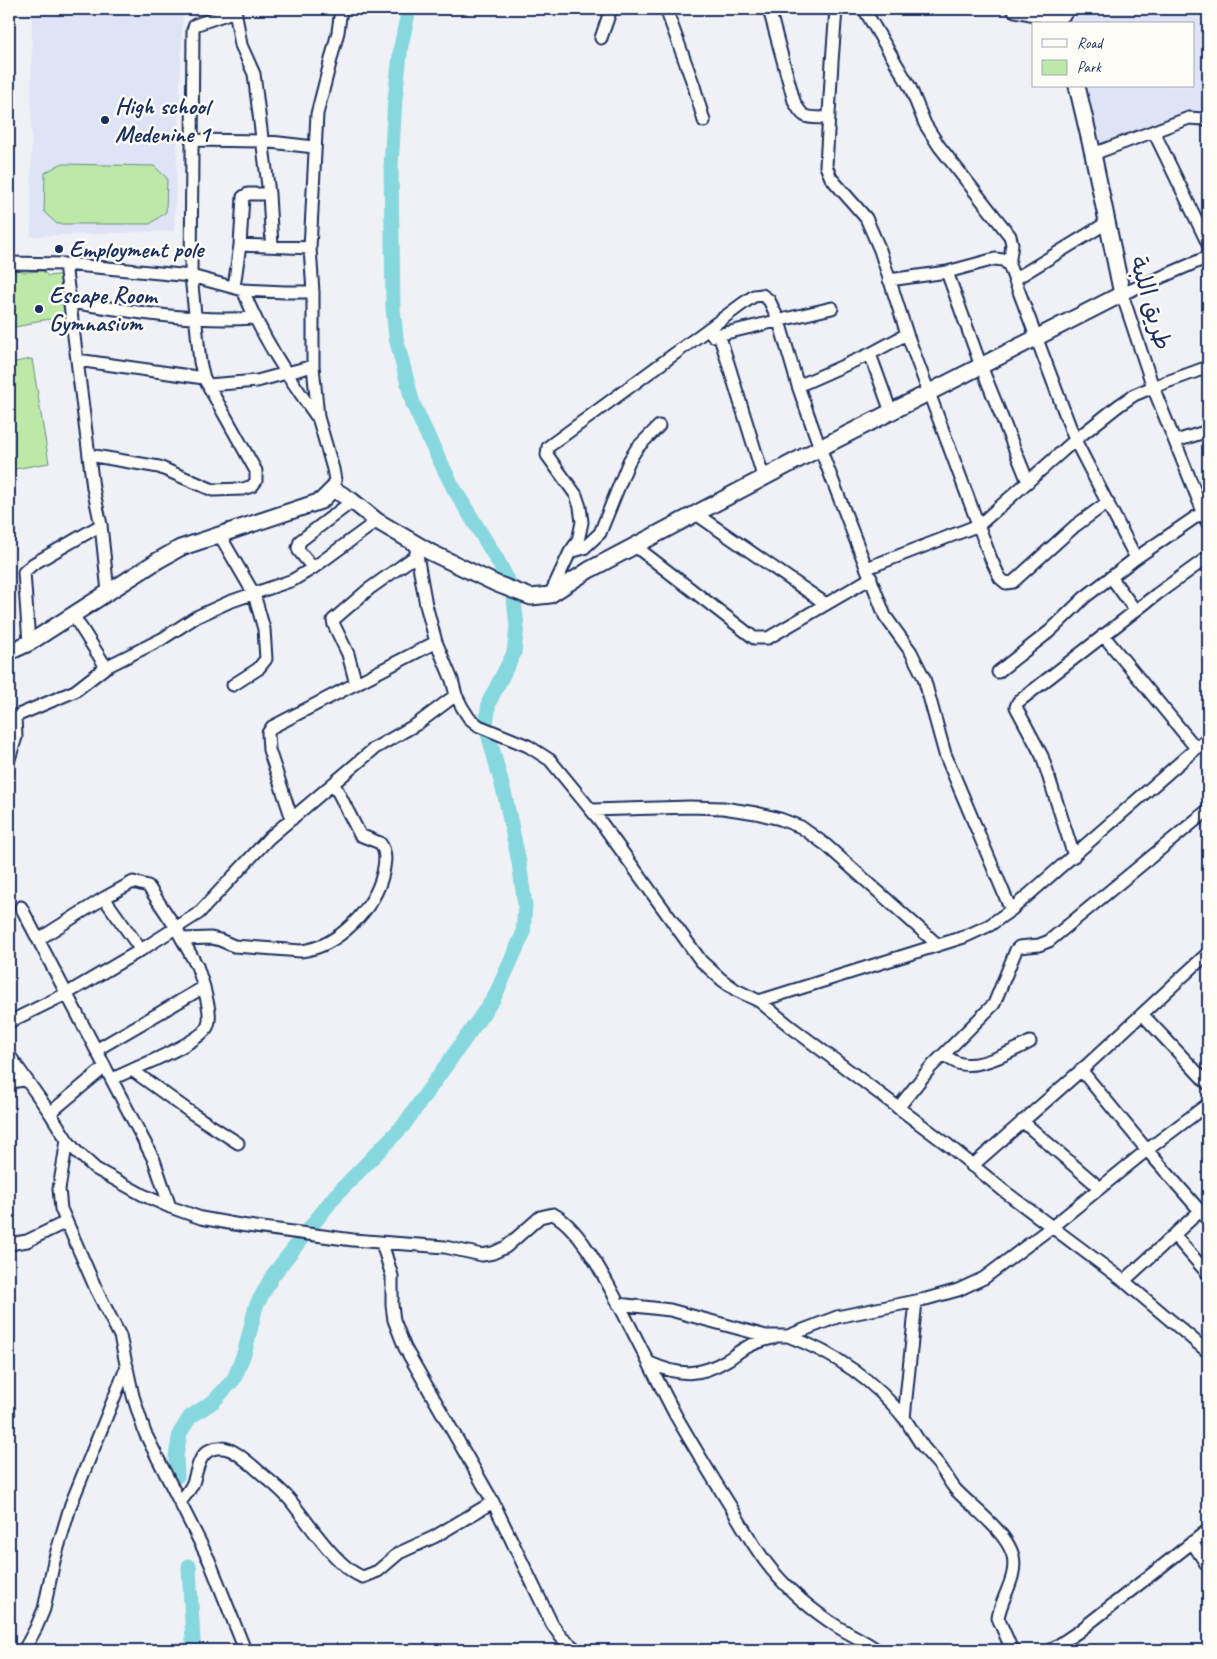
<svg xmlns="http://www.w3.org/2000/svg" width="1217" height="1659" font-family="Caveat,'Playpen Sans Arabic',sans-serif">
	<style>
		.built { fill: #dee3f5 }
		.green { fill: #bce9a7; stroke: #6c8c82 }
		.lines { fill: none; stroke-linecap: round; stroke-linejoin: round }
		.river { stroke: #87d8de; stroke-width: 15 }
		.minor-casing { stroke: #1b2f5e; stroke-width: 15 }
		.major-casing { stroke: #1b2f5e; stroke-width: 19 }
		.minor { stroke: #fdfcf7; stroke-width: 11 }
		.major { stroke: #fdfcf7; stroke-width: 15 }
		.poi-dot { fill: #1b2f5e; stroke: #fdfcf7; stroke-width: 2 }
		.labels { text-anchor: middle; stroke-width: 5; stroke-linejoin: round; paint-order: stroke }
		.poi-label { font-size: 24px; font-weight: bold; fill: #1b2f5e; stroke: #fdfcf7; text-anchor: start }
		.street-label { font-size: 24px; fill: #1b2f5e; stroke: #fdfcf7 }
	</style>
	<rect width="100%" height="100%" fill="#eff1f6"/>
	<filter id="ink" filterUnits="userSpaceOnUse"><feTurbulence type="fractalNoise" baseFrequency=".02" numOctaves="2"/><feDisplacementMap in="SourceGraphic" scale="10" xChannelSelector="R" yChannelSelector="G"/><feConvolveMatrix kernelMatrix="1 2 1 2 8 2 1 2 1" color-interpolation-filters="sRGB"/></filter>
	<g filter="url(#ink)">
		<path class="built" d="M32 9H183L174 231 31 236Z
			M1075 9H1208V118L1100 147 1087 86H1193V24H1074Z"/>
		<path class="green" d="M60 164 154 166 167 178 166 212 150 224H57L44 212 45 173Z
			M20 270 24 272 43 271 48 276 65 274 67 321C61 327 58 326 50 323L51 319 31 322V324L9 328V272Z
			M32 359 49 463 9 470V363Z"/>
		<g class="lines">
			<path class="river" d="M177 1476 176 1456 180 1433 190 1417 214 1401 234 1379 245 1351 256 1306 273 1275 335 1196 403 1126 494 998 523 934 525 905 519 862 505 796 486 726 489 702 514 653 517 626 513 591 499 563 453 487 431 443 413 404 396 338 393 307 391 166 395 99 401 46 409 9
				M189 1566 193 1641V1650"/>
			<g class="minor-casing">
				<path id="minor" d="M235 9 241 45 254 74 269 194 272 246
					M666 9 694 86 704 121
					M769 9 794 101C804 121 807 117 828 118
					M836 9 832 62 826 166 831 178 866 218 880 250 907 334 991 559 1000 578 1006 583 1013 582 1075 526 1108 502
					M864 9 910 87 925 124 939 146 1010 236 1012 244 1009 265
					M601 38 611 9
					M1154 132 1208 244
					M191 140 262 141 314 147
					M1093 154 1189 118 1203 119 1208 121
					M240 245 310 248
					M1208 257 1122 294 1153 387 1208 524
					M9 263 65 264 191 276 243 290 285 292H313
					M65 264 93 488 101 525 108 592
					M1015 279 1108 222
					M889 280 947 272
					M234 287 240 245 243 197 248 194H269
					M243 290C261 336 288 377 317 417
					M70 302C133 312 191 322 254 318
					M719 334 764 479
					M713 336 832 308
					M870 354 891 412
					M77 360 204 378
					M208 385 257 381 313 366
					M798 386 870 354 907 334
					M1176 441 1208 431
					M89 455 159 467 213 490 243 489 252 486 256 481V471L204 378 200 362 191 276 193 30 195 25 235 11
					M1028 482 981 366 947 272 995 259 1003 260 1009 265 1075 440 1136 558
					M333 489 335 480 333 469 318 417 313 366V292L310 248 317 114 338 32 341 9
					M696 514 826 604
					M219 534 254 594 264 629 266 659 258 669 233 685
					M415 544 426 605 436 642 452 680 456 695 462 707 469 718 479 726 528 746 550 760 600 821 701 961 722 980 736 990 759 1001 791 1027 948 1145 1004 1191 1124 1281 1208 1352
					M635 546 754 638H768L871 578
					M570 552 584 548 600 533 629 461 637 448 659 426
					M313 568 299 551 298 548 300 541 346 506 351 500
					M867 568 979 525 1075 440 1118 406 1134 395 1153 387 1208 367
					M1111 577 1135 610
					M550 595 570 552 578 541 582 522 580 507 576 495 547 455 548 447 745 302 754 296 762 295 769 300 779 321 798 386 820 448 885 616 911 652 924 678 945 754 1011 910
					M73 615 106 667
					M1103 635 1196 748
					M29 643 24 572 33 564 101 525
					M998 672 1050 631 1085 597 1136 558 1203 512
					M356 684 348 654 334 625 333 620 369 589 417 555
					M9 719 75 691 106 667 162 639 196 617 229 602 293 580 313 568 377 521
					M9 759 16 737 15 716
					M592 810 690 807 723 808 756 813 780 819 801 827 826 845 938 945
					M292 819 269 750 268 733 272 727 436 642
					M1074 856 1042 756 1016 707 1018 702 1157 594 1208 557
					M21 907 154 1160 170 1207
					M39 939 104 898
					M182 939 211 938 220 940 234 946 301 951C338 947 375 908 383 873 385 863 387 852 380 843L360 835 334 784
					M759 1001 964 937 990 925 1011 910 1208 738
					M1142 1014 1208 1084
					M9 1022 66 994 141 950 199 913 269 838 375 748 417 724 456 695
					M96 1050 204 987 197 966 176 928 148 886 133 882 104 898 141 950
					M9 1055 50 1113 67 1140 76 1151 96 1169 143 1195 170 1207 201 1218 240 1225 353 1240 445 1247 482 1255 493 1253 506 1247 540 1217 553 1214C580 1228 603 1275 617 1301 637 1339 656 1378 676 1416 694 1447 712 1477 731 1507 744 1529 756 1551 772 1570 791 1593 813 1611 838 1627 851 1635 865 1641 877 1650
					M944 1055C950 1059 955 1063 962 1064 981 1068 1013 1051 1030 1042
					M132 1070C147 1063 204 1040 208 1025 212 1014 206 999 204 987
					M1081 1070 1147 1150 1208 1220
					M112 1079 132 1070 193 1114 238 1143
					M9 1082 25 1080
					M898 1108 930 1068 994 1004 1016 950 1019 947 1039 945 1049 941 1208 810
					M50 1113 105 1067
					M1022 1121 1100 1188
					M67 1140 59 1189 61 1209 96 1289 120 1336 133 1396 145 1433 209 1560 245 1650
					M972 1166 1086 1066 1208 953
					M1174 1235 1208 1274
					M382 1243 392 1276V1305L394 1320 405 1348 493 1502 552 1624 561 1637 577 1650
					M9 1244 27 1241 66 1222
					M1124 1281 1200 1211
					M618 1304 670 1310 766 1336H788L837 1317 926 1299 958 1290 984 1278 1053 1226 1147 1150 1208 1104
					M788 1336C834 1353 874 1380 905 1419 911 1428 917 1439 924 1448 929 1454 934 1459 939 1465 945 1473 949 1482 956 1490 973 1508 1007 1532 1013 1556 1018 1577 1001 1598 998 1618L1012 1650
					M650 1363C679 1376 699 1377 727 1360 734 1356 740 1350 747 1347 755 1343 764 1340 773 1338
					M904 1418 916 1301
					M180 1502C185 1496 190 1490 193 1483 197 1472 198 1456 210 1450 228 1442 241 1457 254 1467 266 1478 280 1488 290 1500 307 1521 338 1569 363 1577L378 1571 399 1553 434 1537 493 1502
					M1192 1542 1208 1567
					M24 1650 36 1628 44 1609 54 1561 71 1504 127 1366
					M1051 1650 1078 1632 1208 1530"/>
			</g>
			<g class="major-casing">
				<path id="major" d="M1015 9 1044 15
					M1038 9C1046 21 1060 20 1067 9
					M9 652 29 643 157 561 180 548 321 501 333 489 351 500 377 521 430 552 497 584 531 597 550 595 589 570 820 448 1122 294 1093 154 1077 86"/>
			</g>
			<use href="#minor" class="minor"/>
			<use href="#major" class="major"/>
		</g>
	</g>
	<g class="poi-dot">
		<circle cx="105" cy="120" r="5"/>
		<circle cx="59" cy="249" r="5"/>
		<circle cx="39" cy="309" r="5"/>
	</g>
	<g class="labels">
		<g class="poi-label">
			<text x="115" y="114">High school<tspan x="115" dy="28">Medenine 1</tspan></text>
			<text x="69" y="257">Employment pole</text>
			<text x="49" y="303">Escape Room<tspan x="49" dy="28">Gymnasium</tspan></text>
		</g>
		<g class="street-label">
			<text transform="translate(1151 303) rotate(74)" y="8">طريق اللبة</text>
		</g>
	</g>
	<rect width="1217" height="1659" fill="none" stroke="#fdfcf7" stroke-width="30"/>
	<rect x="15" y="15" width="1187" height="1629" fill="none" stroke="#1b2f5e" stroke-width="2" filter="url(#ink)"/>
	<rect x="1032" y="22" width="162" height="65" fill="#fdfcf7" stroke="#a3aaba"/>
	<rect x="1042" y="39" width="25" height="8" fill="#fdfcf7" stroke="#a3aaba"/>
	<text x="1077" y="48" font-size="15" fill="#1b2f5e">Road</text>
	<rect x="1042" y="60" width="25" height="15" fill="#bce9a7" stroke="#a3aaba"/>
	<text x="1077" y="72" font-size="15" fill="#1b2f5e">Park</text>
</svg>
